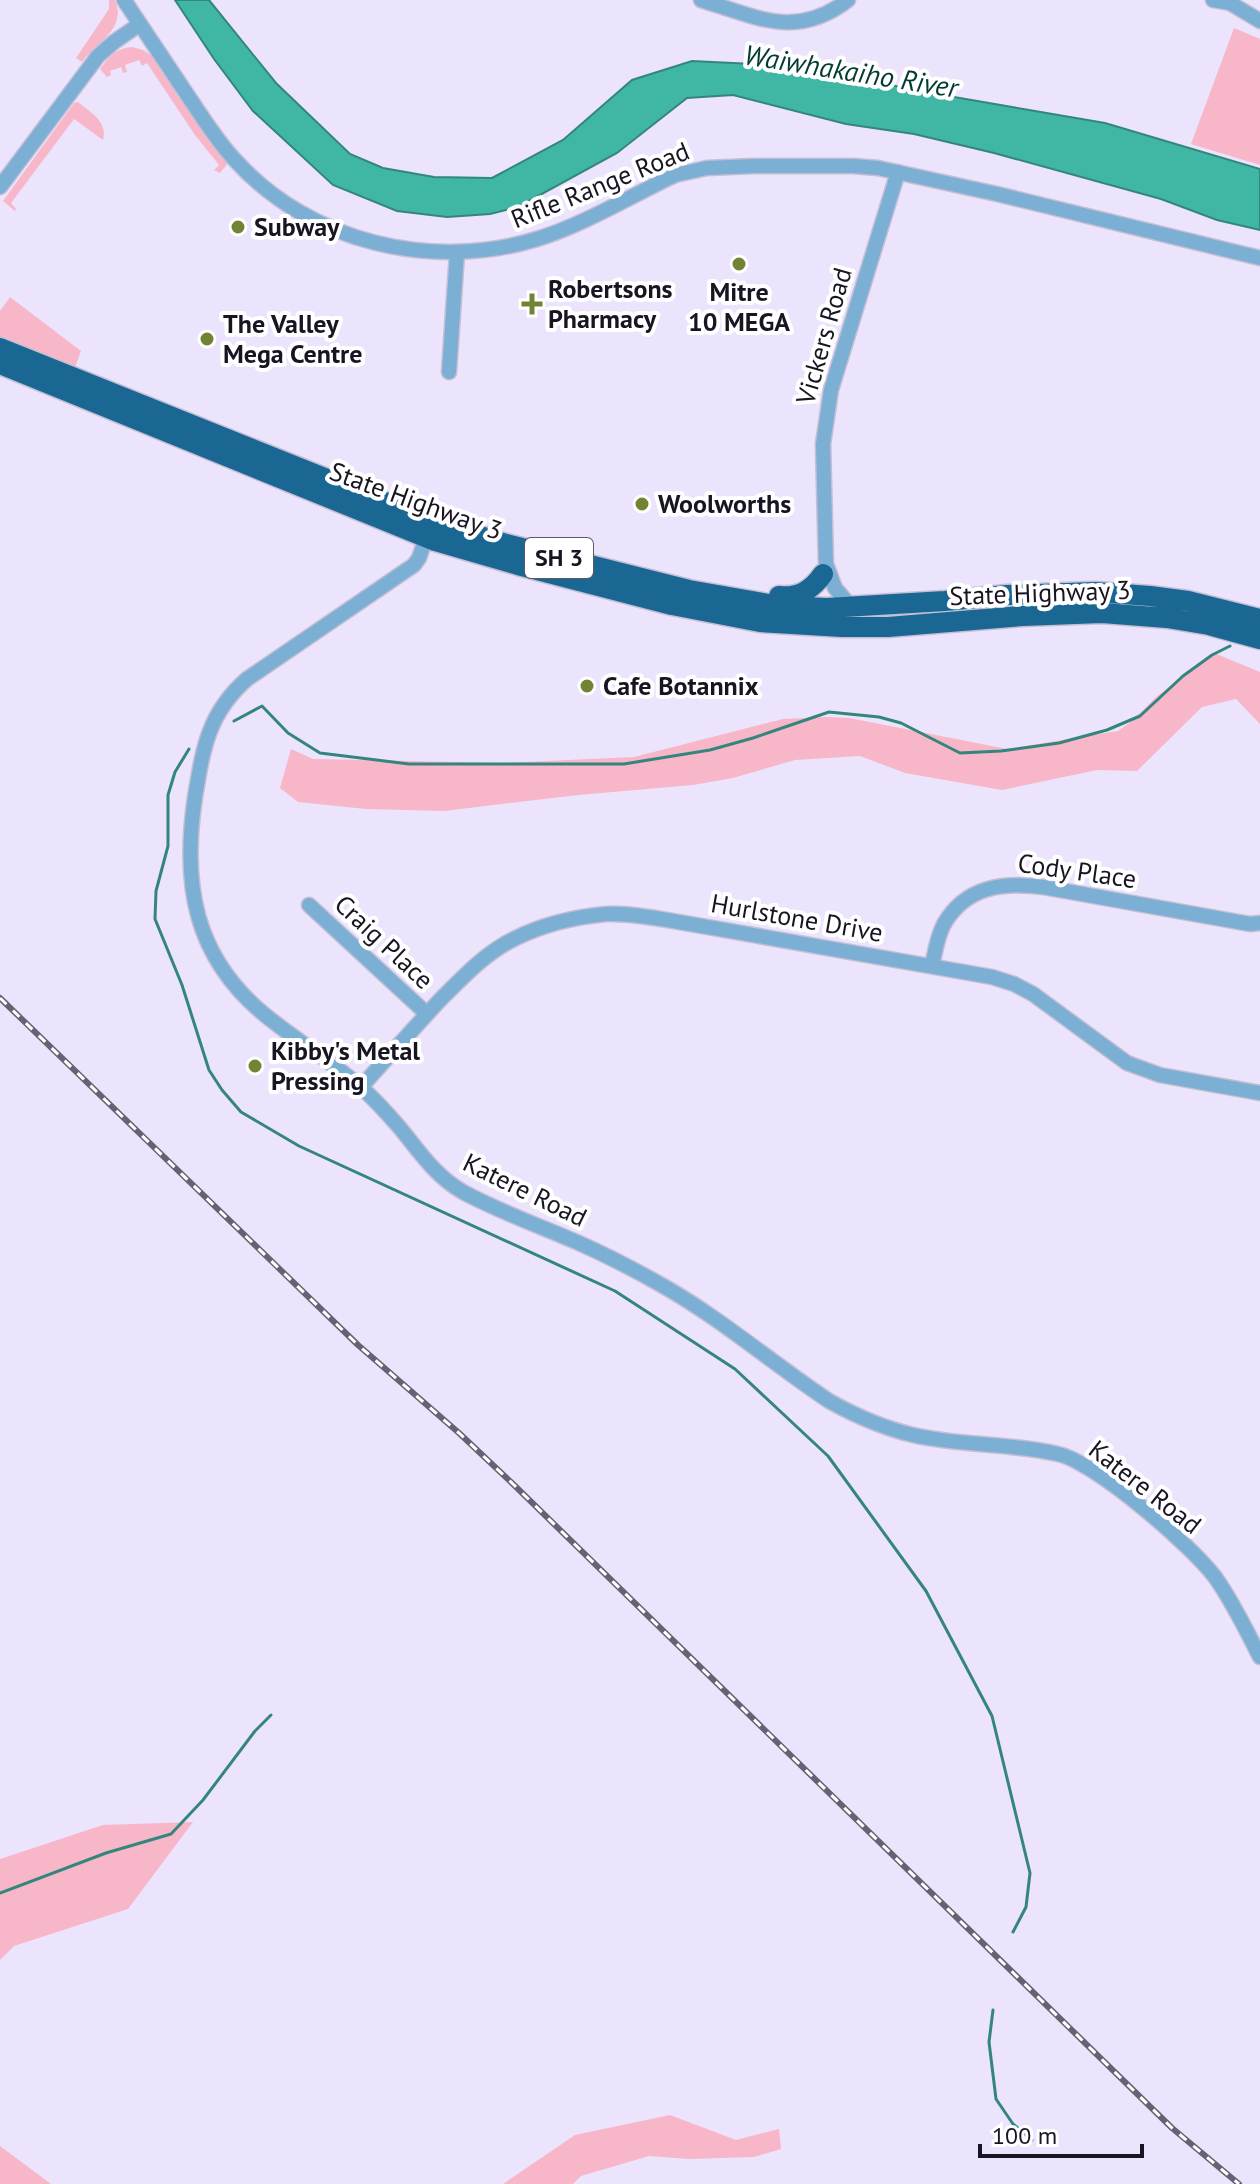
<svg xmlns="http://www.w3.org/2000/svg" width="1260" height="2184" font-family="'PT Sans',sans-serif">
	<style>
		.green { fill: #f7b7c9 }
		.water { fill: #3fb7a4; stroke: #34867d; stroke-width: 2 }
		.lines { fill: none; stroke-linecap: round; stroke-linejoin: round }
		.stream { stroke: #34867d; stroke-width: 3 }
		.minor-casing { stroke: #c5bfd5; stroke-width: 17 }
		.highway-casing { stroke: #c5bfd5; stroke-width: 23 }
		.minor { stroke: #7cafd4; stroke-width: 14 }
		.highway { stroke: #1a6794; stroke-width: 20 }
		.rail-casing { stroke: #676173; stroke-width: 6 }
		.rail { stroke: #fff; stroke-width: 3; stroke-dasharray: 9; stroke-linecap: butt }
		.poi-dot { fill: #728433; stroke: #fff; stroke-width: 3 }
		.labels { text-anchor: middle; stroke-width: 8; stroke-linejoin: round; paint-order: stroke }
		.shield { fill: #fff; stroke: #5e5a64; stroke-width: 2 }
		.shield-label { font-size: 24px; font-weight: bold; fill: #191422 }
		.street-label { font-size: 26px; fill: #191422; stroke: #fff }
		.poi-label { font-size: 26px; font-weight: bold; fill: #191422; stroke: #fff; text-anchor: start }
		.water-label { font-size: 28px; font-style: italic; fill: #033b33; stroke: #fff }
	</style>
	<rect width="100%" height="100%" fill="#ebe4fc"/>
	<path class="green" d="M109 0H115C127 29 97 42 82 62L76 58 109 9Z
		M1234 28 1260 39V165L1191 144Z
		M132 47 143 50 151 55 211 144 228 163 220 173 214 170 219 165 195 135 147 63 142 66 139 60 125 65 127 72 123 73 121 67 110 71 111 75 107 77 100 69C109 57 116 48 132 47Z
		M78 102C91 113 108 121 103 140L74 119 11 203 16 209 15 211 3 201 74 103Z
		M10 297 81 351 74 370 0 340V311Z
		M1214 653 1260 672V724L1236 699 1202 707 1137 771 1097 770 1002 790 905 773 860 756 795 760 733 778 693 785 578 795 444 811 366 809 298 802 280 788 291 749 313 759 504 763 634 757 783 719 826 717 849 718 895 727 1007 749 1118 731 1131 722 1156 697Z
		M193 1822 128 1909 14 1946 0 1960V1859L103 1825Z
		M670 2115 736 2140 779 2129 781 2149 754 2157 689 2159 649 2156 581 2176 573 2184H503L575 2135Z
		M0 2146 51 2184H0Z"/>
	<path class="water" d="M175 0H209L276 83 350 154 383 168 434 177 492 178 563 140 632 80 692 61 795 66 931 93 1105 123 1260 169V230L1217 220 1161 199 994 153 914 134 846 124 733 95 687 98 617 153 518 207 490 214 447 217 397 211 333 185 253 111 214 59Z"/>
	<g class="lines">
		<path class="stream" d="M234 721 262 706 288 733 320 753 409 764H624L710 750 753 738 829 712 879 717 901 723 960 753 1001 751 1059 743 1107 730 1140 716 1183 676 1212 655 1230 646
			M189 749 175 772 168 795V846L156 891 155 919 182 985 209 1070 222 1090 241 1112 299 1146 615 1291 735 1369 828 1456 926 1591 992 1716 1030 1873 1026 1907 1013 1932
			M0 1893 106 1853 171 1834 203 1800 255 1731 271 1715
			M993 2010 989 2042 996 2099 1013 2124 1032 2140"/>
		<g class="minor-casing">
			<path id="minor" d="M124 0C145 32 167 64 188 96 203 118 217 141 235 160 310 243 432 271 537 239 583 225 631 196 675 175L707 168 754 166H853L878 168 997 194 1260 258
				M701 0C757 17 796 40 848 0
				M1213 0 1230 3 1260 21
				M0 187 98 56 114 42 140 24
				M449 372 457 253
				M429 529 419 558 414 565 247 679C208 713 203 749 195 797 182 884 194 957 265 1015 297 1041 332 1062 362 1088 375 1100 388 1114 400 1128 419 1151 435 1176 463 1192 500 1212 540 1226 579 1243 608 1256 637 1271 665 1287 721 1319 775 1365 829 1401 856 1416 883 1428 913 1435 960 1446 1011 1443 1058 1454 1095 1462 1192 1546 1215 1577 1233 1602 1246 1630 1260 1657
				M852 608 835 588 826 564 823 444 831 390 898 172
				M309 905 427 1014
				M932 966C935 952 937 937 944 924 966 886 1003 882 1043 887L1250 924 1260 923
				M361 1087C387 1058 413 1029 440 1000 463 977 486 952 516 938 544 924 575 917 606 914 628 913 651 917 673 921L992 977 1014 984 1033 994 1127 1063 1160 1075 1260 1093"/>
		</g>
		<g class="highway-casing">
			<path id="highway" d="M0 348 432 521 506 544 689 590 780 606 827 608 945 601 1007 595 1095 592 1150 596 1188 601 1260 619
				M0 364 435 541 518 565 672 605 760 622 842 627H888L1023 616 1102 613 1167 618 1209 625 1260 639
				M779 596C799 598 812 590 823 574"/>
		</g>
		<use href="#minor" class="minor"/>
		<use href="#highway" class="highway"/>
		<g class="rail-casing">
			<path id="rail" d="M0 998 358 1345 459 1433 513 1484 1172 2128 1239 2184"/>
		</g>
		<use href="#rail" class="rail"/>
	</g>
	<g class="poi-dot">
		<circle cx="238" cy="227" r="8"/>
		<circle cx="739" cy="264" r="8"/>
		<path d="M528 292h8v8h8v8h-8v8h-8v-8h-8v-8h8z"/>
		<circle cx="207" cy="339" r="8"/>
		<circle cx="642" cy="504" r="8"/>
		<circle cx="587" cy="686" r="8"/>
		<circle cx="255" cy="1066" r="8"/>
	</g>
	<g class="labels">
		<rect class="shield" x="525" y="538" width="68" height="40" rx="6"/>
		<g class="shield-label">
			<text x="559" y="566">SH 3</text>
		</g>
		<g class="street-label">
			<text transform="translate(600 185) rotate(-22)" y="9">Rifle Range Road</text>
			<text transform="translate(824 336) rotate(-74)" y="9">Vickers Road</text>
			<text transform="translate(416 501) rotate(20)" y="9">State Highway 3</text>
			<text transform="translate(1040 593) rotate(-2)" y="9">State Highway 3</text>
			<text transform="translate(1077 871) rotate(8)" y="9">Cody Place</text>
			<text transform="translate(797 918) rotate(10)" y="9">Hurlstone Drive</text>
			<text transform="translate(384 942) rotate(43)" y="9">Craig Place</text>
			<text transform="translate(525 1190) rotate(26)" y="9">Katere Road</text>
			<text transform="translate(1145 1487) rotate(38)" y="9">Katere Road</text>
		</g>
		<g class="poi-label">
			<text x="254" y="236">Subway</text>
			<text x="548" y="298">Robertsons<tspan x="548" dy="30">Pharmacy</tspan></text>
			<text x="739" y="301" text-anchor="middle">Mitre<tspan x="739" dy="30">10 MEGA</tspan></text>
			<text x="223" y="333">The Valley<tspan x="223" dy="30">Mega Centre</tspan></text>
			<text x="658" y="513">Woolworths</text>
			<text x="603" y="695">Cafe Botannix</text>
			<text x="271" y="1060">Kibby's Metal<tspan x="271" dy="30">Pressing</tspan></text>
		</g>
		<g class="water-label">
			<text transform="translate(851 71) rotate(9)" y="10">Waiwhakaiho River</text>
		</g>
	</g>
	<path d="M980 2144v12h162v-12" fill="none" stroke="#191422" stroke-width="4"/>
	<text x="992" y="2144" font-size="24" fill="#191422" stroke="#ffffff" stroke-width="6" paint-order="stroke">100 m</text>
</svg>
